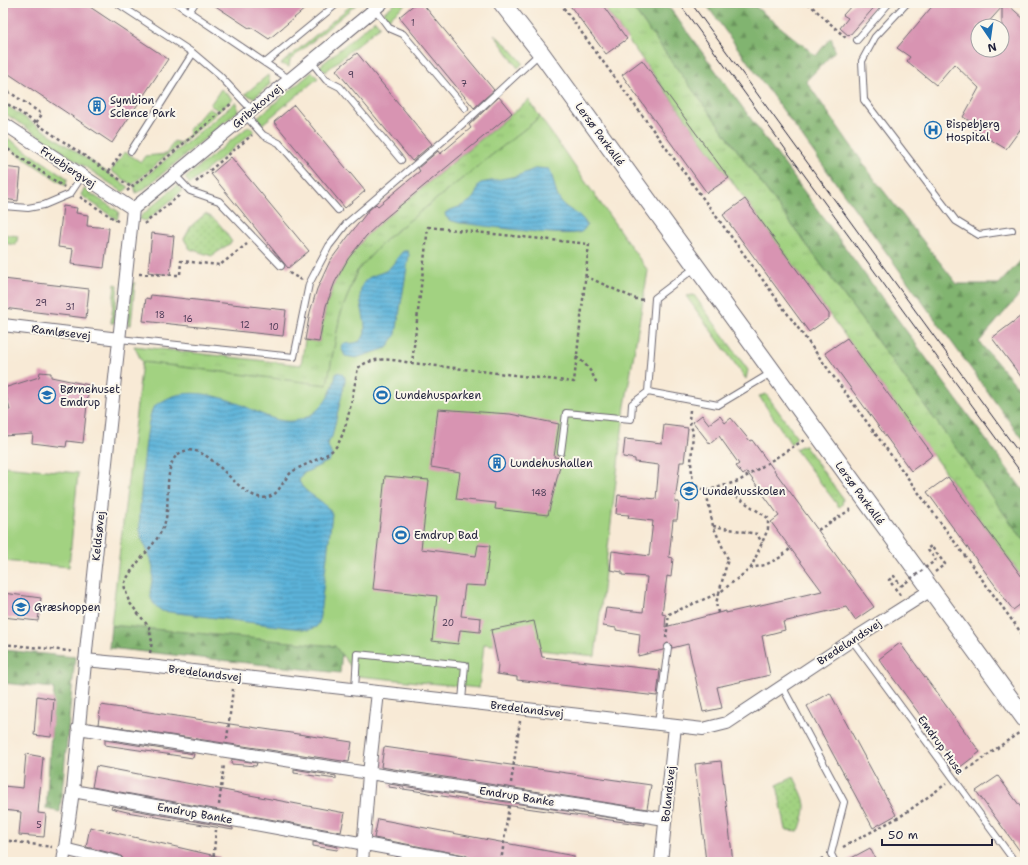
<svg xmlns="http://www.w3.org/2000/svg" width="1028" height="865" font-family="'Shantell Sans',sans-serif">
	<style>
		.grass { fill: url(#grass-tufts); stroke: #627a5e }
		.forest { fill: url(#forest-firs); stroke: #526b55 }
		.park { fill: url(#park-dots); stroke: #627a5e }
		.pitch { fill: #a2d281; stroke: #627a5e }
		.water { fill: url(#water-rules); stroke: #3f6a8a }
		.building { fill: #d894b2; fill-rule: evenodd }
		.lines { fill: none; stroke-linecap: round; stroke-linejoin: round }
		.lane-casing { stroke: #6d6871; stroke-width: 8 }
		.street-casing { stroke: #6d6871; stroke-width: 14 }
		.secondary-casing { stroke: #6d6871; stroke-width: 19 }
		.path { stroke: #6d6871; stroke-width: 2.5; stroke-dasharray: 3 3; stroke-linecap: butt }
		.lane { stroke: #fff; stroke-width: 6 }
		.street { stroke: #fff; stroke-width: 12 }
		.secondary { stroke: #fff; stroke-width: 17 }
		.tram { stroke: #22223b; stroke-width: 1 }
		.path-bridge { stroke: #6d6871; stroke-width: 2.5; stroke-dasharray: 3 3; stroke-linecap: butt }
		.labels { text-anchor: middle; stroke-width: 4; stroke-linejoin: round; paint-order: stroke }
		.number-label { font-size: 9px; fill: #503e59 }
		.poi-label { font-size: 11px; fill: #22223b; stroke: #fbf7ec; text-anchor: start }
		.street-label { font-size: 11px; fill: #22223b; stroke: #fbf7ec }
	</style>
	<defs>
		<pattern id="grass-tufts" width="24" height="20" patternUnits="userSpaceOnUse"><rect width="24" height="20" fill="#a2d281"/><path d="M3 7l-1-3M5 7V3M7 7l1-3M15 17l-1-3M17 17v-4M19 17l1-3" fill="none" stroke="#8bb470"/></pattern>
		<pattern id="forest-firs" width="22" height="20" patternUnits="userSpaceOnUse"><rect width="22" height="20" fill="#81b46f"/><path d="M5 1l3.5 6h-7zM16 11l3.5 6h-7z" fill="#69925c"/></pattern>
		<pattern id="park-dots" width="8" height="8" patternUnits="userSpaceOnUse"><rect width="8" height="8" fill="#a2d281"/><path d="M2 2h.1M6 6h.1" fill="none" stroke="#8bb470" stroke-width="1.8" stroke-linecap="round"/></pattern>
		<pattern id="water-rules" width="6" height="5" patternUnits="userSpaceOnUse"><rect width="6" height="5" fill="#5cb3d9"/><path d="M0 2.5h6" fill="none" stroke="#4c91b1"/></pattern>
	</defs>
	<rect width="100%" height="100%" fill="#fbf7ec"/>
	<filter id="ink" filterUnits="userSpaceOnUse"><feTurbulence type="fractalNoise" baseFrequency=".025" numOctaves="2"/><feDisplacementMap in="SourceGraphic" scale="8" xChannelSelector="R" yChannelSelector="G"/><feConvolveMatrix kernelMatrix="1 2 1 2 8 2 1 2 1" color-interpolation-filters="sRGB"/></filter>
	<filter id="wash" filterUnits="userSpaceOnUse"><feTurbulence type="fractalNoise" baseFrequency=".012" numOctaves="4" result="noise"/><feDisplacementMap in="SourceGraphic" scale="16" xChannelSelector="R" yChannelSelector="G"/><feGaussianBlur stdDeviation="0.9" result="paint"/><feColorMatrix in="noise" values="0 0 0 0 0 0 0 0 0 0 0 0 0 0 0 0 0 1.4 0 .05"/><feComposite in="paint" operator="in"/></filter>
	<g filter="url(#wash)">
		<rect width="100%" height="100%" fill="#f8ead6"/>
		<path class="grass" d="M354 3H358L290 60 289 67 281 64Z
			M396 3H407L388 19 383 13Z
			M601 3H629L1025 542V581Z
			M375 20 380 26 325 72 320 66Z
			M494 34 509 47 523 63 518 68Z
			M312 72 318 78 260 126 255 120Z
			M268 75 270 84 254 98 245 94Z
			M221 89 233 99 219 111 210 105Z
			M529 100 540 117 386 239 357 271 340 316 327 385 142 362 134 346 301 365 305 340 319 342 326 306 335 282 348 259 366 236 384 219Z
			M236 102 238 111 144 189 136 193 134 186Z
			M3 103 129 187 123 192 3 112Z
			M208 108 217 113 132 185 111 171 125 152 141 162 145 156 166 154 174 141 180 143 189 134 188 131Z
			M249 126 254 131 190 184 185 178Z
			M3 135 67 178 66 186 3 144Z
			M177 185 182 191 146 221 139 219 142 215Z
			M84 189 119 212 117 220 81 195Z
			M132 283H135L131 325H128Z
			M115 284 118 285 114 323H111Z
			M694 295 748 370 746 379 686 296Z
			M766 394 797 437 791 444 759 396Z
			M804 445 843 499 842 505 839 507 795 449Z"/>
		<path class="forest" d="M629 3H666L1025 493V542Z
			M705 3H751L816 56 831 37 835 51 806 81 875 180 957 284H999L1025 256V288L979 342 1025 395V443Z
			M111 625 335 646 343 640 340 673 109 648Z
			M3 650 75 657 60 812 46 809 54 688 3 683Z"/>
		<path class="park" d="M205 214C218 218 225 232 232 242L212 256 190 249 184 239 191 226Z
			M794 777C806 803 809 803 799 831L786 830 777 785Z"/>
		<path class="pitch" d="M540 117 648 271 625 406 595 656 484 644 479 688 358 676 335 646 111 625 142 362 327 385 340 316 357 271 386 239Z
			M3 234 18 236 16 245 3 243Z
			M3 466 78 473 69 567 3 561Z"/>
		<path class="water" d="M537 168 549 169C555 180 554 193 561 202 568 211 581 213 587 225 585 228 584 230 581 232 566 238 481 225 460 223L449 220 446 217 445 213 448 211C463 205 476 203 478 185L481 183 517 176Z
			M403 251H408L409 255 396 334 387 348 356 358 345 356 341 347 343 344C348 343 354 344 358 342 377 333 350 297 365 281 370 275 381 274 387 270 394 265 397 257 403 251Z
			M339 372 345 377V381L332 437 327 443 332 456 329 461 302 474 299 481C305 496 323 497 332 514L319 623 316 627 309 630 162 611C140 597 157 582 152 564 150 553 142 543 140 531 138 515 146 419 153 408 155 405 160 402 163 401 186 386 221 396 244 406 255 411 266 417 278 420 309 427 331 403 336 374Z"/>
		<g id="blocks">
			<path class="building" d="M3 3H84L168 59 112 143 3 70Z
				M211 3H312L269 39 251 27 249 28Z
				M416 3H422L494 90 474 108 399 17Z
				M568 3H601L627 39 606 54Z
				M854 3H878L849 36 840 28 848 18 843 15Z
				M935 3H1006L1025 20V123L1006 149 973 129 976 125 963 117 979 88 954 64 936 85 907 61 910 57 897 48ZM1002 7V50H978V26H985Z
				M357 53 432 144 412 161 336 70Z
				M642 60 729 178 707 193 622 75Z
				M499 97 512 113 384 219 366 236 348 259 335 282 326 306 319 342 305 340 310 312 317 289 330 261 347 238 369 210 376 204 378 206 420 171 418 168 438 151 440 154 471 128 469 125Z
				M294 105 365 191 345 208 274 122Z
				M231 157 309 251 288 268 211 174Z
				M3 167 21 169 18 201 3 199Z
				M745 199 829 314V318L809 332 723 215Z
				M63 206 77 208 76 213 88 215 87 226 109 228 104 268 71 264 73 249 58 247Z
				M152 233 174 236 170 275 148 272Z
				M3 279 89 289 86 318 3 308Z
				M151 295 286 310 283 336 143 321 146 298 150 299Z
				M1025 313V382L992 338Z
				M847 338 933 455 911 471 825 353Z
				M40 372 51 373V377L89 385 83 443 67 441 66 447 32 443 33 434 3 436V410H10L4 388 39 377Z
				M438 409 510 414 559 424 554 457 562 458 548 515 495 509 496 503 456 499 460 472 431 467Z
				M702 415 709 424 720 416 725 423 731 418 750 441 752 440 874 607 855 620 846 607 783 622 785 630 762 636 770 675 717 687 722 708 703 712 688 644 672 648 671 644 667 643 663 650 638 656 640 634 616 630V628L603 626 606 608 643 612 647 577 622 575V572L610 570 612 551 649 556 653 521 628 518 629 515 616 514 618 495 656 499 659 465 635 462V459L623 457 625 439 662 443 664 425 688 428 684 462H680L675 502H679L677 520H673L669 557 673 558 671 577 667 576 662 614 666 615 665 627 726 611V613L822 591 771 522 779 516 747 472 743 475 736 466 739 464 719 436 710 444 693 422Z
				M385 476 429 480 421 549 476 556 478 545 490 546 485 586 465 585 461 616 481 618 480 632 460 630 458 644 432 641 437 596 373 589Z
				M948 477 1025 581V601L1013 610 927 492Z
				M3 593 41 598 38 621 3 617Z
				M534 621 542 657 660 670 657 696 517 680V677L497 674 498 664 491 630Z
				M900 643 980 752 959 768 879 659Z
				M830 693 896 815 873 828 807 706Z
				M37 696 54 699 51 737 34 735Z
				M101 705 352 742 349 762 98 724Z
				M105 740 194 754 193 758 105 745Z
				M384 747 651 785 647 809 381 767Z
				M26 754 43 757 38 813 46 814 44 837 19 835 21 812 3 810V786L23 788Z
				M232 759 257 763 256 766 231 764Z
				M721 761 733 862H706L695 764Z
				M96 766 345 813 341 832 92 787Z
				M294 769 336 776V779L294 773Z
				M998 776 1025 813V858L976 791Z
				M389 784 645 823V825L435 795 424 792 389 787Z
				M112 806 233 828V830L127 812 111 808Z
				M378 819 574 856V862H492L470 858 465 855 374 838Z
				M90 827 220 857V862H124L122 857 119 855 86 847Z
				M313 842 338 847 337 850 313 846Z
				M870 848 877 862H844Z
				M397 857 422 862H396Z"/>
		</g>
	</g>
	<g filter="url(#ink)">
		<use href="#blocks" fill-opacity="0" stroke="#6d6871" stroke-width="1"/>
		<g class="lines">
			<g class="lane-casing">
				<path id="lane" d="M117 3 193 53 219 75 252 110
					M176 3 289 79
					M907 3 875 37 862 61 864 100 956 221 979 235 1012 230
					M375 9 389 28 403 34 465 108
					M189 12 195 3
					M857 40 889 3
					M311 61 326 80 340 87 401 160
					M265 63 338 3
					M245 115 263 135 279 143 338 210
					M131 151 193 53
					M175 175 190 191 219 201 281 266
					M3 206 28 208 44 205 70 194 82 176
					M119 339 294 357 309 284 329 246 347 223 472 116 539 54
					M648 392 718 405 771 373
					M561 452 566 413 631 419 632 404 648 392 655 298 696 267
					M852 640 1015 862
					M782 686 844 802 831 854 835 862
					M355 690 357 654 465 665 462 701
					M658 724 668 647"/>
			</g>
			<g class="street-casing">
				<path id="street" d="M3 123 133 209
					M133 209 382 3
					M3 325 119 339
					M85 660 149 666 703 729 727 723 852 640 931 590
					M78 728 665 819
					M73 791 464 862
					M64 849 117 862
					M63 862 73 791 87 641 133 209
					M362 862 369 774 378 692
					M661 862 675 726"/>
			</g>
			<g class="secondary-casing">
				<path id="secondary" d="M502 3 541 53 1025 719"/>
			</g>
			<path class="path" d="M560 3 1025 638
				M808 3 847 39
				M3 88 42 114 36 123
				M3 101 131 187
				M3 146 64 187
				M109 171 122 152
				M196 182 252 135
				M127 191 232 103
				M80 197 119 222
				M144 224 181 194
				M428 227 589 244 574 382 412 363Z
				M289 273 302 280
				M139 274 180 275 181 261 220 265 247 244
				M585 276 636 299 646 300
				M576 357C587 364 592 372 597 384
				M690 410 689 420 693 432 691 463 693 484 706 491 739 481 804 440
				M713 526 757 534 762 543
				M818 530 853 508
				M935 572 945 564 931 546 927 549 936 560
				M900 595 889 580 894 576 901 586
				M718 613 716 603 719 593 751 568 765 565 781 557 791 548
				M666 638 669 614 719 593 728 559 713 526 706 491 734 495 768 518V529L751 568
				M3 644 69 651 73 653
				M150 653 152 642 149 627 129 602 124 585C133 561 158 546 165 522 171 504 162 463 180 453 212 435 242 513 273 495 282 489 285 475 295 470 308 462 323 459 334 449 347 437 354 386 358 368 373 355 394 360 412 363
				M227 739 233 689
				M962 773 1020 732
				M511 783 520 721
				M219 805 224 764
				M3 840 52 847
				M843 847 901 816 946 784
				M213 862 216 830
				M501 862 509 806
				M815 862 823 858"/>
			<use href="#lane" class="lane"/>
			<use href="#street" class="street"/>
			<use href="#secondary" class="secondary"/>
			<path class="tram" d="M679 3 1025 478
				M691 3 1025 461"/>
			<path class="path-bridge" d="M901 586 936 560"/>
		</g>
	</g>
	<defs>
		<g id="building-ring" transform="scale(0.9)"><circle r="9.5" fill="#fbf7ec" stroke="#1f6fb2" stroke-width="1.5"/><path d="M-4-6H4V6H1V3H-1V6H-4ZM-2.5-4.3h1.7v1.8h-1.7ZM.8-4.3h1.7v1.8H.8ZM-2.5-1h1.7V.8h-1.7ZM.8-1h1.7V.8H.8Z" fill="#1f6fb2"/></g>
		<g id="hospital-ring" transform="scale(0.9)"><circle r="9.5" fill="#fbf7ec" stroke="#1f6fb2" stroke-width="1.5"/><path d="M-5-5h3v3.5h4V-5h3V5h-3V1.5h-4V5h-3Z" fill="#1f6fb2"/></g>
		<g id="school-ring" transform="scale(0.9)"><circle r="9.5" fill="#fbf7ec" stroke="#1f6fb2" stroke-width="1.5"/><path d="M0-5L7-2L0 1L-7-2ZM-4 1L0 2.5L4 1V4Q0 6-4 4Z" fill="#1f6fb2"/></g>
		<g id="stadium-ring" transform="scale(0.9)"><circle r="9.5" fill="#fbf7ec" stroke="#1f6fb2" stroke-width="1.5"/><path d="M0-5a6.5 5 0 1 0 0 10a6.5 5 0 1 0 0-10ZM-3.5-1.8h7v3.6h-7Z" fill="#1f6fb2"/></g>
	</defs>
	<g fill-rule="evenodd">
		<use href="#building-ring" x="97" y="106"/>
		<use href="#hospital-ring" x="933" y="130"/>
		<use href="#school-ring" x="47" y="395"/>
		<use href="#stadium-ring" x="382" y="395"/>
		<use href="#building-ring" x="497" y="463"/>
		<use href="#school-ring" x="689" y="491"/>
		<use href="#stadium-ring" x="401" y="535"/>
		<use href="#school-ring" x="21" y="607"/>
	</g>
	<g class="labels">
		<g class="number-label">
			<text x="413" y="26">1</text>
			<text x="351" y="78">9</text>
			<text x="464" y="87">7</text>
			<text x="41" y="306">29</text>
			<text x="70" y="310">31</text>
			<text x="160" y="318">18</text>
			<text x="188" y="322">16</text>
			<text x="245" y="328">12</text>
			<text x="274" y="330">10</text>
			<text x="539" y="496">148</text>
			<text x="448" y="626">20</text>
			<text x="39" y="828">5</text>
		</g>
		<g class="poi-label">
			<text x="110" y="104">Symbion<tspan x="110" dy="13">Science Park</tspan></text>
			<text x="946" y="128">Bispebjerg<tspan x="946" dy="13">Hospital</tspan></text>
			<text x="60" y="393">Børnehuset<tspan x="60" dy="13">Emdrup</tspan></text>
			<text x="395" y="399">Lundehusparken</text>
			<text x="510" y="467">Lundehushallen</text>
			<text x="702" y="495">Lundehusskolen</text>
			<text x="414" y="539">Emdrup Bad</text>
			<text x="34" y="611">Græshoppen</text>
		</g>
		<g class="street-label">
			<text transform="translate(257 106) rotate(-40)" y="4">Gribskovvej</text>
			<text transform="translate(600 134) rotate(54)" y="4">Lersø Parkallé</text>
			<text transform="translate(68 167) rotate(34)" y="4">Fruebjergvej</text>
			<text transform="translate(61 332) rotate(7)" y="4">Ramløsevej</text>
			<text transform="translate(860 493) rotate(54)" y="4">Lersø Parkallé</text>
			<text transform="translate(98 536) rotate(-84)" y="4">Keldsøvej</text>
			<text transform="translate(849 642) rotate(-33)" y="4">Bredelandsvej</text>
			<text transform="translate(205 673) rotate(7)" y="4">Bredelandsvej</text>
			<text transform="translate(527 709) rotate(7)" y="4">Bredelandsvej</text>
			<text transform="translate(941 745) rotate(54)" y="4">Emdrup Huse</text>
			<text transform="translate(668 794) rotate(-84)" y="4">Bolandsvej</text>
			<text transform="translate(517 796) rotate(9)" y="4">Emdrup Banke</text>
			<text transform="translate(195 813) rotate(10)" y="4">Emdrup Banke</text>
		</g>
	</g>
	<rect width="1028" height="865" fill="none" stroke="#fbf7ec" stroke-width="16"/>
	<g transform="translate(990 38) rotate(167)"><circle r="19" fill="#fbf7ec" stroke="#a4a2a5"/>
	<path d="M0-3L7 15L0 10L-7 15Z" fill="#1f6fb2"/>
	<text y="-6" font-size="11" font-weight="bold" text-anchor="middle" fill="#22223b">N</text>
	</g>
	<path d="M882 839v6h110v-6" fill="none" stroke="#22223b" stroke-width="2"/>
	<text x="888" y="839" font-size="12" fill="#22223b" stroke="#fbf7ec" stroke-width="3" paint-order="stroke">50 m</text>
</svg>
